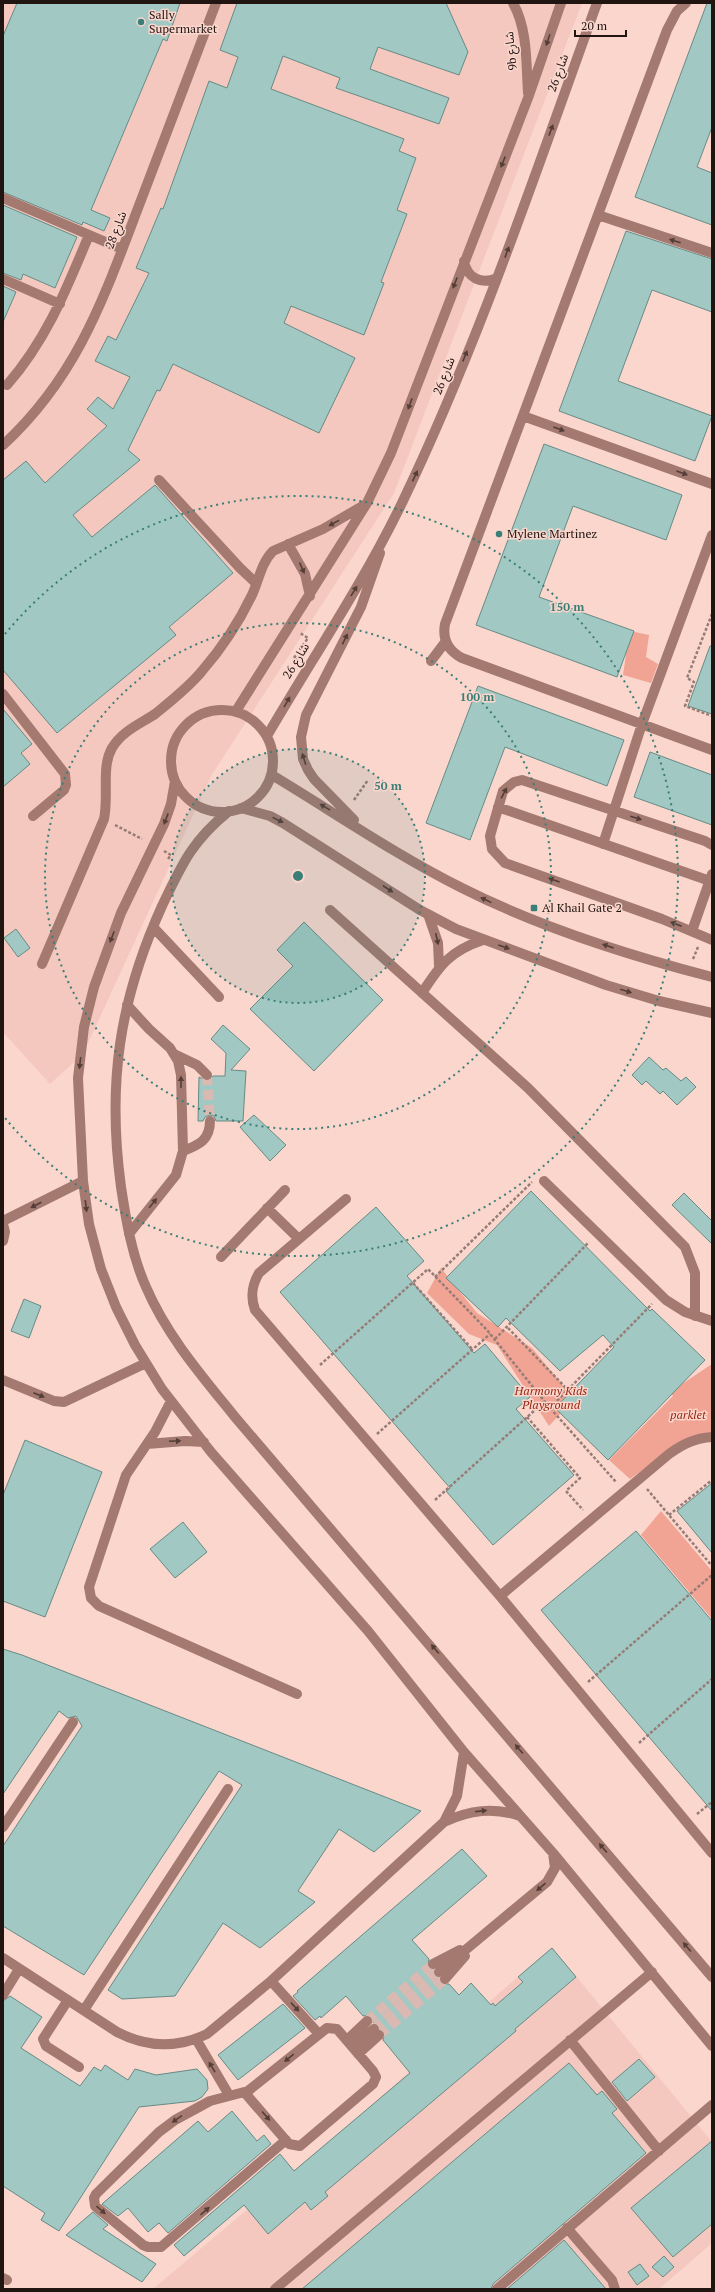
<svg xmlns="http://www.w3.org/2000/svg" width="715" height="2292" font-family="'PT Serif','Noto Sans Arabic',serif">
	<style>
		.built { fill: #f4c8be }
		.green { fill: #f1a494 }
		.building { fill: #a1c8c2; stroke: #668b86 }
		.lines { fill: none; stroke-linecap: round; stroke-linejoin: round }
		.minor-tunnel { stroke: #d9b9b1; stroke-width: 10; stroke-dasharray: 10 5; stroke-linecap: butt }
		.path { stroke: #957c76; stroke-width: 2.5; stroke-dasharray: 3 2; stroke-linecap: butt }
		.minor { stroke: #a37970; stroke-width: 10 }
		.oneway { fill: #553d38 }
		.ring { fill: none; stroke: #397f77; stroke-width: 2; stroke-dasharray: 2 4 }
		.poi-dot { fill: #397f77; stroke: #fad6cd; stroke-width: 1.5 }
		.labels { text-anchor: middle; stroke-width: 3; stroke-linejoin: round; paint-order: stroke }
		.poi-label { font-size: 12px; fill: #211512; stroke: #fad6cd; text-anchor: start }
		.street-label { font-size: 12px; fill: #211512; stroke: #fad6cd }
		.park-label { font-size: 12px; font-style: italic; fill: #982711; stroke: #fad6cd }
		.centre { fill: #397f77; stroke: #fad6cd; stroke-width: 2 }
		.ring-label { font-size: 12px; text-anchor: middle; font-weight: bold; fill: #397f77; stroke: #fad6cd; stroke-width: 3; stroke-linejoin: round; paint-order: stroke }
	</style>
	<rect width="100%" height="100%" fill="#fad6cd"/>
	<path class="built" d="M3 3H582L394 493 211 776 83 1054 50 1084 3 1032Z
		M552 1947 712 2142V2243L659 2289 154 2288 361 2114Z"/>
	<path class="green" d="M625 630 649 635 646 657 658 664 651 683 623 675 626 655 619 646Z
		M441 1268 477 1313 532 1348 574 1399 549 1426 497 1345 469 1334 427 1293Z
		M712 1364V1435L682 1441 630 1479 609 1460 673 1396 670 1392Z
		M661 1511 712 1571V1619L641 1535Z"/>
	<path class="building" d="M17 3H180L167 41 163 39 91 210 110 218 104 231 83 222 82 225 3 192V36Z
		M237 3H446L468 52 459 75 378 47 370 69 449 98 439 124 336 88 340 78 283 56 271 89 404 139 399 151 416 158 397 210 407 214 381 282 384 283 364 335 291 306 284 323 355 358 319 433 173 364 160 391 157 390 128 450 140 460 73 515 92 537 155 485 233 573 169 627 176 635 57 733 3 670V480L26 461 45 483 107 426 87 409 98 397 113 409 130 377 95 361 108 336 116 340 149 273 136 268 161 208 163 209 209 81 227 88 238 57 220 50Z
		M707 3H712V127L697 167 712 173V225L635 197Z
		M3 205 77 237 55 288 23 274 21 280 3 273Z
		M626 231 712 259V312L652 290 618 381 712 416 695 461 559 411Z
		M3 286 16 292 3 322Z
		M544 444 682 495 666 540 573 506 539 597 634 631 617 677 476 625Z
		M710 646H712V714L688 706Z
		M478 686 624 740 607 786 505 747 470 840 426 823Z
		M3 709 32 744 21 753 30 764 3 787Z
		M650 752 712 775V825L634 797Z
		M304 922 383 1000 314 1071 250 1009 293 966 277 950Z
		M16 929 30 948 18 957 4 938Z
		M223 1025 250 1049 231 1070 246 1071 243 1121H216L214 1116 210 1115 205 1117 203 1121H198L199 1077 208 1081 213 1076H225L226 1053 211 1039Z
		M649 1057 663 1070 666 1068 681 1081 686 1077 696 1087 677 1105 663 1091 660 1094 646 1081 642 1085 632 1075Z
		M254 1115 286 1145 270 1161 240 1127Z
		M531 1191 650 1311 652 1309 705 1360 608 1460 555 1408 614 1347 603 1335 560 1371 506 1318 498 1327 446 1278Z
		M684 1193 712 1221V1244L672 1205Z
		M376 1207 424 1261 407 1276 474 1353 485 1344 530 1397 516 1409 574 1475 493 1545 446 1491 450 1488 280 1292Z
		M24 1299 41 1306 29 1338 11 1331Z
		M25 1440 102 1472 45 1617 3 1601V1495Z
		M712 1483V1553L677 1511Z
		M183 1522 207 1552 175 1578 150 1549Z
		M636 1531 712 1621V1811L541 1610Z
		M3 1649 22 1655 421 1811 374 1852 339 1829 298 1891 315 1902 260 1948 223 1923 175 1996 122 1999 108 1990 242 1785 219 1771 84 1975 3 1926V1846L82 1726 76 1716 68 1718 59 1711 3 1794Z
		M462 1849 487 1876 412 1940 429 1959 427 1967 433 1970 434 1976 439 1978 440 1984H449L459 1995 471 1983 491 2005 493 2003 495 2006 523 1982 518 1977 552 1948 576 1977 515 2029 516 2031 325 2192 328 2196 311 2210 305 2202 268 2234 244 2205 184 2256 174 2245 280 2154 294 2171 410 2073 383 2040 385 2033 379 2025 373 2023 369 2015 363 2016 346 1996 321 2018 320 2016 315 2020 293 1996 298 1992 297 1991Z
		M10 1996 42 2017 21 2048 80 2086 94 2067 101 2071 105 2065 128 2080 135 2069 156 2075 197 2069 207 2080 208 2089 202 2097 195 2101 139 2107 59 2231 41 2220 45 2213 3 2186V2001Z
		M283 2004 305 2028 238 2080 218 2055Z
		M639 2059 655 2077 627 2101 612 2082Z
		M569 2063 597 2095 602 2091 617 2109 612 2113 646 2153 493 2284 491 2289H302Z
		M232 2111 257 2141 264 2135 271 2144 168 2233 159 2223 148 2232 128 2208 118 2216 102 2204 198 2121 208 2132Z
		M712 2141V2224L673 2257 631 2208Z
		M93 2212 108 2225 103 2229 156 2264 142 2282 66 2235Z
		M564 2240 606 2289H507Z
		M664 2256 674 2267 663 2277 652 2267Z
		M640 2264 649 2276 637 2285 628 2272Z"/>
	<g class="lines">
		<path class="minor-tunnel" d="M207 1075 210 1121
			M367 2021 433 1964
			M374 2029 439 1972
			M379 2035 445 1979"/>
		<path class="path" d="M712 614 687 678 694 682 685 706 712 716
			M298 661 294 658 308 638 300 633
			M354 800 368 780
			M115 825 142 839
			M164 851 171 855 168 859
			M693 959 698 947
			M435 1277 532 1182
			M413 1283 472 1349
			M508 1328 567 1389
			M495 1339 589 1242
			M320 1365 428 1269 487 1330 550 1408 616 1482
			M550 1408 652 1304
			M527 1417 580 1478 566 1491 583 1510
			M377 1434 490 1334
			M647 1489 712 1566
			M435 1500 545 1401
			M669 1515 712 1480
			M588 1682 712 1575
			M639 1743 712 1679
			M697 1814 712 1802"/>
		<path class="minor" d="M513 3C528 30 526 63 528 93
			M686 3 677 11 667 30 445 624C442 640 449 651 462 658L712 750
			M3 198 122 249
			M598 215 712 253
			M464 261C467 278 481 285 497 278
			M3 279 60 304
			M7 385C47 339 66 290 89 235
			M523 416 712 484
			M3 445C81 373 106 291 143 195 167 131 192 67 216 3
			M159 480 240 568 256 583
			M288 544 305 574 310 596
			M431 661 446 641
			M3 694 65 774 66 785 64 790 33 816
			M171 761a51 51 0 1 1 102 0a51 51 0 1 1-102 0Z
			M236 711 367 503 391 453 528 98 561 3
			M267 736C312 659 362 585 401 505 479 343 536 171 597 3
			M272 775C335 813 396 855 462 888 541 928 627 955 712 977
			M175 781 171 804 164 824 121 913 94 987 84 1027 78 1078 83 1181 89 1224 101 1269 116 1307 135 1345 162 1389 211 1452 368 1631 464 1752 553 1853 712 2046
			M498 807 710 881
			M241 808 270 816 283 823 420 910 456 929 606 985 659 1001 712 1013
			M229 811C192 841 182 864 162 906 119 1001 107 1084 121 1187 126 1220 132 1256 146 1287 167 1336 202 1376 235 1417L712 1977
			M354 820 314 779 308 770 303 759 301 737 306 715 361 607 380 553
			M603 844 642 724 712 535
			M712 845 705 841 522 780 514 782 503 791 490 836 492 849 505 863 662 919 712 940
			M330 910 528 1088 685 1247 695 1273V1316
			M428 914 438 943 439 966
			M153 927 219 997
			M692 931 712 874
			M42 964 104 819C109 796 101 767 112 748 122 731 140 724 155 714 171 701 189 687 202 671 222 648 239 622 252 595 259 580 261 563 273 551L323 529 366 504
			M422 993C440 965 450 951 483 940
			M127 1005 149 1029 170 1048 178 1061 181 1075 183 1151 176 1175 129 1234
			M174 1054 197 1065 207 1075
			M183 1151C199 1145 210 1140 210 1121
			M544 1181 666 1300 685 1312 712 1321
			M346 1199 259 1273C252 1285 250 1296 255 1310L500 1596 712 1853
			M267 1208 299 1239
			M3 1221 83 1181
			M3 1224 5 1232 3 1241
			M221 1257 285 1190
			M3 1380 54 1401 64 1402 146 1363
			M171 1401 155 1432 126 1475 89 1587 91 1598 99 1606 297 1694
			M147 1444 185 1441 204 1442
			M500 1596 669 1454C683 1444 695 1438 712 1437
			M444 1822 457 1796 464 1752
			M3 1827 73 1722
			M3 1958 117 2032C146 2047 176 2049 207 2034L271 1981 444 1822C470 1810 493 1807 520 1816
			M433 1964 460 1950
			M439 1972 547 1882 555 1868 553 1853
			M445 1979 465 1956
			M271 1981 319 2034
			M3 1995 19 1969
			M68 2000 43 2039 46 2046 79 2067
			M84 2010 228 1789
			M196 2039 229 2095
			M347 2040 367 2021
			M570 2040 659 2151
			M352 2046 374 2029
			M358 2054 379 2035
			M245 2093 289 2144 300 2146 373 2084 376 2077 373 2071 337 2029 327 2028 248 2091 210 2101 175 2120 159 2132 96 2194 94 2198 95 2206 143 2245 148 2247H161L286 2140
			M567 2228 612 2280 615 2289
			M3 2278 7 2280
			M275 2289 652 1972
			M497 2289 712 2105"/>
	</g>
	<defs><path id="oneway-solid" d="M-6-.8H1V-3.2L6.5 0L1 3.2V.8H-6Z"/></defs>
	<g class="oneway">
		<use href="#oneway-solid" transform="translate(548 40) rotate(109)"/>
		<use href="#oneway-solid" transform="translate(551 130) rotate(-70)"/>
		<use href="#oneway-solid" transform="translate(503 162) rotate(112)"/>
		<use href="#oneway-solid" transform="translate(675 241) rotate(-162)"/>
		<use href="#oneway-solid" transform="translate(507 252) rotate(-70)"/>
		<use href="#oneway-solid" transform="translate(455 283) rotate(111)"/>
		<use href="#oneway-solid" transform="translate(465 356) rotate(-68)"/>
		<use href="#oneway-solid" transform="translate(410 404) rotate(110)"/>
		<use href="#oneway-solid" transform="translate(559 429) rotate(20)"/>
		<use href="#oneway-solid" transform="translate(682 473) rotate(20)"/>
		<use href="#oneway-solid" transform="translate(415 476) rotate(-65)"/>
		<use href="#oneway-solid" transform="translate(334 523) rotate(151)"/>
		<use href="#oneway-solid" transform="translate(302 568) rotate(66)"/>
		<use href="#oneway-solid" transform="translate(354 591) rotate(-59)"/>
		<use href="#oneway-solid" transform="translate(345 639) rotate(-64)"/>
		<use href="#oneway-solid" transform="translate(287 702) rotate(-60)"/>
		<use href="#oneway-solid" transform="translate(304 759) rotate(-107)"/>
		<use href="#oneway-solid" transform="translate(504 793) rotate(-62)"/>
		<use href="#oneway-solid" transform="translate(325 807) rotate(-149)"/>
		<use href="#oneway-solid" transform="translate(636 818) rotate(18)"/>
		<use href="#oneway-solid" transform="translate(166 819) rotate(111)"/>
		<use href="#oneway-solid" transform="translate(278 820) rotate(26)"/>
		<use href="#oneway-solid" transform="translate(554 880) rotate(-160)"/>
		<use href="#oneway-solid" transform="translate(388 889) rotate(33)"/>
		<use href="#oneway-solid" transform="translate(486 900) rotate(-154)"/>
		<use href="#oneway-solid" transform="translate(676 924) rotate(-159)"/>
		<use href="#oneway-solid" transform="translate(112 937) rotate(111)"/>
		<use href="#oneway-solid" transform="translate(437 939) rotate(78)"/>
		<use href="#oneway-solid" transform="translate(608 946) rotate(-161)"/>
		<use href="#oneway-solid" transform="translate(504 947) rotate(20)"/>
		<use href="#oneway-solid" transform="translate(626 991) rotate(17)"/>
		<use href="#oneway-solid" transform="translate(80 1063) rotate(97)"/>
		<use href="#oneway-solid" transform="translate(181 1082) rotate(-90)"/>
		<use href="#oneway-solid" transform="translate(153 1203) rotate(-51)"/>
		<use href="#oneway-solid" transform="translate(36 1205) rotate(153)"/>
		<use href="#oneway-solid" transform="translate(86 1206) rotate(83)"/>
		<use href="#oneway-solid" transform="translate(39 1395) rotate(23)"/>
		<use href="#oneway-solid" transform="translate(175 1441) rotate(-2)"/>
		<use href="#oneway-solid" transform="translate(435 1649) rotate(-130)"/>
		<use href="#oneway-solid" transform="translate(519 1749) rotate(-130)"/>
		<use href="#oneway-solid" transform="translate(481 1811) rotate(-7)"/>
		<use href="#oneway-solid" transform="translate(603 1848) rotate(-130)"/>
		<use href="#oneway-solid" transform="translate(541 1887) rotate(139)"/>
		<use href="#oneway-solid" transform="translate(687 1947) rotate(-130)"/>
		<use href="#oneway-solid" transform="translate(295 2007) rotate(47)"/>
		<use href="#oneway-solid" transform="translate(289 2058) rotate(141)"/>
		<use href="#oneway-solid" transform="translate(212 2067) rotate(-121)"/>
		<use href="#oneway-solid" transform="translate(266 2116) rotate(49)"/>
		<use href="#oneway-solid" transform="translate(177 2119) rotate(146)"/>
		<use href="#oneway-solid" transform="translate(101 2210) rotate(41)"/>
		<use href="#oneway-solid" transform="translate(205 2211) rotate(-41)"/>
	</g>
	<circle cx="298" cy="876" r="127" fill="#397f77" fill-opacity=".12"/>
	<g class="ring">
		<circle cx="298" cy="876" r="127"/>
		<circle cx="298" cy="876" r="253"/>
		<path d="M5 634A380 380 0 1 1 5 1118"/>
	</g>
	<g class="poi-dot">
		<circle cx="141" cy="22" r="4"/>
		<circle cx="499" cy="534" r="4"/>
		<rect x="530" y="904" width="8" height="8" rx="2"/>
	</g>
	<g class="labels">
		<g class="poi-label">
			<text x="149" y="19">Sally<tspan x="149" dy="14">Supermarket</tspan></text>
			<text x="507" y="538">Mylene Martinez</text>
			<text x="542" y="912">Al Khail Gate 2</text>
		</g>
		<g class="street-label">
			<text transform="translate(511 51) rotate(-96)" y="4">9b شارع</text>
			<text transform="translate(558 73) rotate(-70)" y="4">شارع 26</text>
			<text transform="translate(116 230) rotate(-69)" y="4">شارع 28</text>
			<text transform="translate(444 376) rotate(-68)" y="4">شارع 26</text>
			<text transform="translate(296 661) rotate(-59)" y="4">شارع 26</text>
		</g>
		<g class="park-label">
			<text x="551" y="1395">Harmony Kids<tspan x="551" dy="14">Playground</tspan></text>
			<text x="688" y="1419">parklet</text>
		</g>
	</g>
	<circle cx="298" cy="876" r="6" class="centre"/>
	<g class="ring-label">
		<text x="567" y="611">150 m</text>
		<text x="477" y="701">100 m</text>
		<text x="388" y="790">50 m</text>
	</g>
	<rect width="715" height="2292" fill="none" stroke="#211512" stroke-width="8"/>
	<path d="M575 30v6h51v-6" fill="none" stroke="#211512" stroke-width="2"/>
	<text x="581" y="30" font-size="12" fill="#211512" stroke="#fad6cd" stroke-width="3" paint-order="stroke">20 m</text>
</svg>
